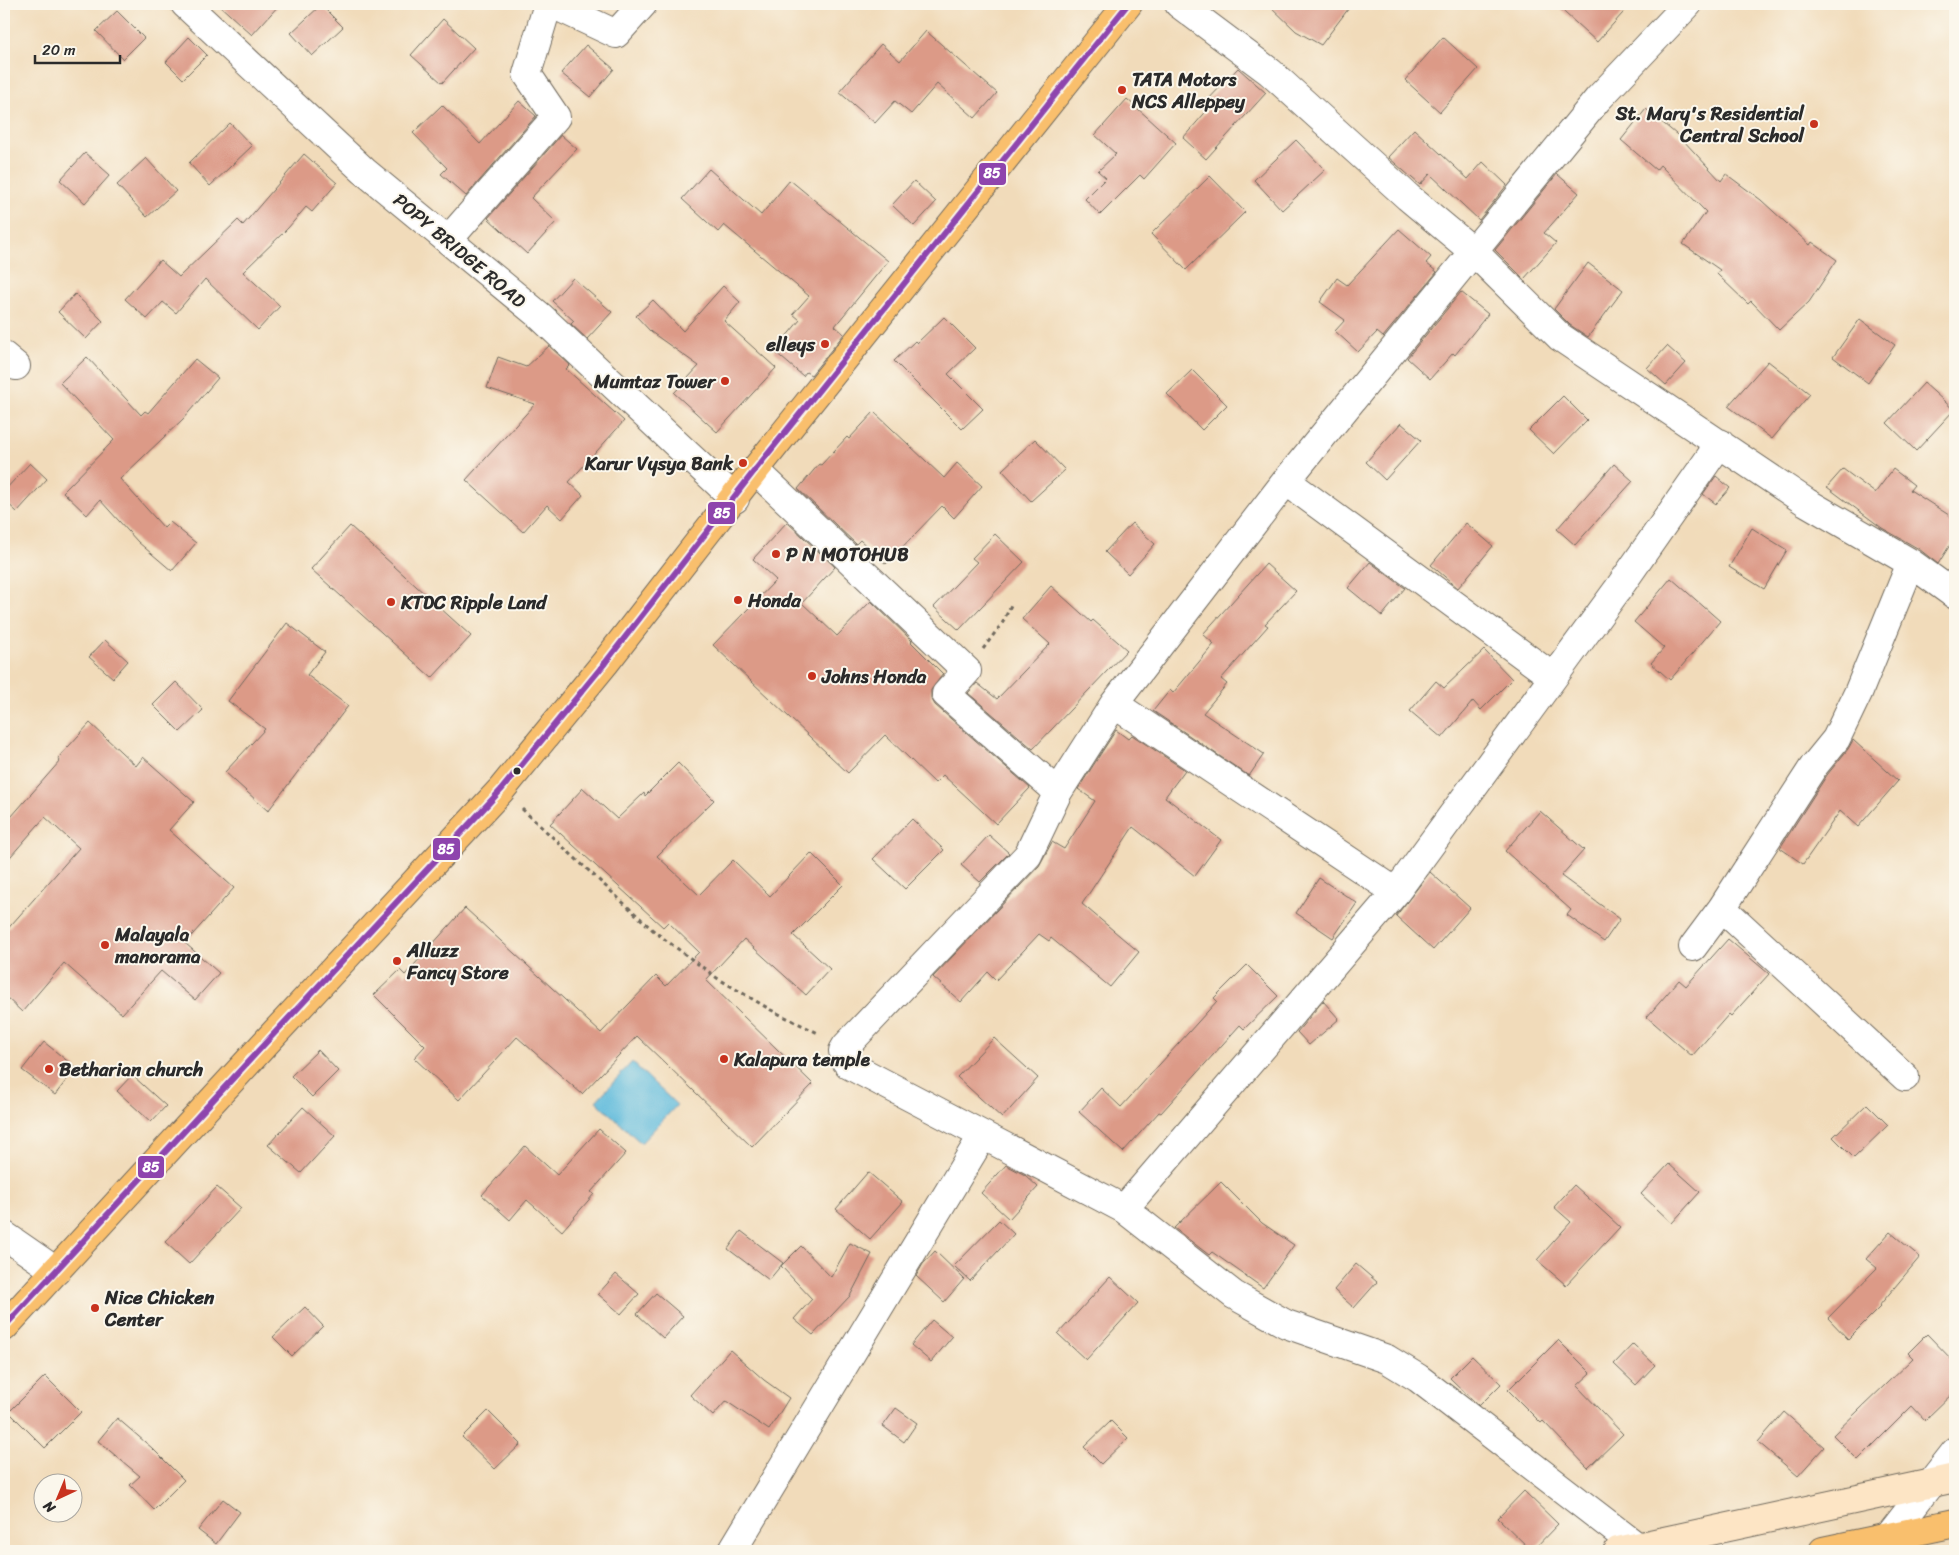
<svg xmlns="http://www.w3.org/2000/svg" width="1959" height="1555" font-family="Sriracha,sans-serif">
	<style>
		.water { fill: #5dbadb; stroke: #447283 }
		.building { fill: #dc9a87 }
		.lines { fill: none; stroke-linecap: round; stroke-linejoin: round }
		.street-casing { stroke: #70695d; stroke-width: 30 }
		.secondary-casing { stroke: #70695d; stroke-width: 30 }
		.primary-casing { stroke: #70695d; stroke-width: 30 }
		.highway-casing { stroke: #70695d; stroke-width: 30 }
		.path { stroke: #70695d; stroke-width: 3; stroke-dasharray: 4 4; stroke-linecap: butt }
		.street { stroke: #fff; stroke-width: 28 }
		.secondary { stroke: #fde5c5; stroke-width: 28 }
		.primary { stroke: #f9bf6d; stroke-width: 28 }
		.highway { stroke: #f9bf6d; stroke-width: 28 }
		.bus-1-casing { stroke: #fbf7ec; stroke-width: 10 }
		.bus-1 { stroke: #8e44ad; stroke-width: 6 }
		.poi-dot { fill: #c8321e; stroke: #fbf7ec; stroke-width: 2 }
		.bus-dot { fill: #2b2b2b; stroke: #fbf7ec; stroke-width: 2 }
		.labels { text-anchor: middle; stroke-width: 4; stroke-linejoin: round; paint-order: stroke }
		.poi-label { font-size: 19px; font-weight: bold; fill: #2b2b2b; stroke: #fbf7ec; text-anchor: start }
		.street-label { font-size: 19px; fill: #2b2b2b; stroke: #fbf7ec }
		.line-badge { stroke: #fbf7ec; stroke-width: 2 }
		.badge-label { font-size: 14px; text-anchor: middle; font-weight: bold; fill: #fff }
	</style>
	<rect width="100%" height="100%" fill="#fbf7ec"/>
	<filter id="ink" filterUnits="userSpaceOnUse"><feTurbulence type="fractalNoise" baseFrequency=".02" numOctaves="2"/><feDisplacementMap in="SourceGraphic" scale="10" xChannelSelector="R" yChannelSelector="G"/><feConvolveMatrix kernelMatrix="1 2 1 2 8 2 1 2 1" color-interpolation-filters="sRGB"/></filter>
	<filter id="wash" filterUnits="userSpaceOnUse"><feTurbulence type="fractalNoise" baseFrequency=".0096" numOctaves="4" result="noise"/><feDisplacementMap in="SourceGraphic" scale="20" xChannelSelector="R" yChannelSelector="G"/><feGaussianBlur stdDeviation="1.12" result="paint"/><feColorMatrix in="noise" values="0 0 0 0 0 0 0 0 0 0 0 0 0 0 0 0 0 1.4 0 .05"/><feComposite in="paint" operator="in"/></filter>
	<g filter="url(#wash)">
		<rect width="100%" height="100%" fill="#f1dbba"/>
		<path class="water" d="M632 1062 677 1105 641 1143 596 1101Z"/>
		<g id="blocks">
			<path class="building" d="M218 4H280L252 35Z
				M1268 4H1352L1321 45 1296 31Z
				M1555 4H1631L1597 42Z
				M321 5 343 27 312 56 291 33Z
				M117 11 144 38 123 59 96 31Z
				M443 19 474 48 442 83 411 55Z
				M926 31 997 93 975 118 937 84 911 114 895 101 875 123 839 92 881 44 900 61Z
				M189 37 207 55 183 79 166 62Z
				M1443 37 1478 69 1440 112 1405 80Z
				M586 45 614 69 590 97 561 73Z
				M1238 68 1266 93 1206 159 1183 138 1210 107 1205 103Z
				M1127 99 1176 143 1144 179 1140 175 1100 215 1085 199 1106 178 1098 171 1116 154 1095 135Z
				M519 101 536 116 466 196 441 174 447 168 413 133 442 105 480 144Z
				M1646 109 1682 139 1721 181 1726 174 1761 200 1810 245 1812 242 1837 260 1809 302 1779 330 1751 301 1748 304 1717 274 1720 270 1683 244 1706 212 1660 165 1656 170 1621 140Z
				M230 123 252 146 210 186 189 163Z
				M1414 129 1468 179 1483 162 1507 185 1479 220 1430 174 1420 185 1388 157Z
				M561 135 577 149 531 198 556 222 527 254 488 218Z
				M1296 140 1325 170 1282 210 1254 180Z
				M85 153 110 175 85 203 60 180Z
				M304 154 337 183 312 212 306 207 288 228 243 272 280 306 258 330 205 279 176 313 163 302 147 319 125 299 160 260 179 277 238 220 243 225Z
				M146 158 176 191 147 217 117 185Z
				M709 169 761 215 790 180 888 261 835 326 844 334 811 375 806 372 803 376 774 351 800 320 793 314 809 296 724 225 718 232 682 199Z
				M1557 174 1579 193 1544 233 1556 243 1524 279 1495 250Z
				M1210 176 1245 212 1186 270 1151 234Z
				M914 181 936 202 914 226 892 205Z
				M1399 229 1431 257 1426 263 1437 272 1383 337 1377 332 1358 352 1335 331 1345 320 1320 302 1337 278 1347 285Z
				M1588 263 1623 290 1588 337 1570 325 1554 309Z
				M573 278 612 312 587 339 571 324 574 321 552 301Z
				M723 286 740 302 724 321 776 368 717 432 674 393 699 366 651 332 636 316 653 300 683 331Z
				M1461 292 1488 314 1455 355 1453 353 1430 379 1407 358Z
				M75 294 103 321 86 339 58 312Z
				M944 317 975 348 948 374 983 409 962 429 894 361 915 341 917 343Z
				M1860 319 1895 345 1868 383 1833 357Z
				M549 346 570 365 566 369 624 421 569 482 583 495 562 519 547 505 523 532 466 480 535 404 487 388 498 357 526 367Z
				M1667 346 1686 363 1666 385 1647 368Z
				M87 357 141 415 145 411 148 413 195 359 218 378 183 419 120 479 164 528 170 522 196 543 172 571 138 542 100 500 87 515 63 492 114 440 60 383Z
				M1768 361 1810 394 1772 439 1728 406Z
				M1192 370 1227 405 1202 430 1167 394Z
				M1924 383 1954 410 1916 451 1887 423Z
				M1563 396 1587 420 1554 454 1529 430Z
				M874 412 944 478 957 463 982 486 954 518 942 506 886 564 860 540 856 544 798 489 819 464 821 465 847 437 849 439Z
				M1401 423 1421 440 1385 480 1366 462Z
				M1035 439 1065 470 1031 501 1002 470Z
				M30 463 47 479 17 512 4 500V491Z
				M1614 464 1633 481 1575 545 1557 529Z
				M1843 469 1875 493 1893 469 1914 485 1910 490 1955 519V537L1938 564 1919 549 1882 528 1827 487Z
				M1716 476 1730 488 1716 504 1703 494Z
				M787 522 835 567 802 603 837 636 871 601 912 641 911 642 943 674 931 690V698L935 705 1030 788 996 824 943 775 935 783 885 735 848 773 713 645 776 580 753 559Z
				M1132 523 1155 544 1128 574 1105 552Z
				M1466 523 1493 546 1458 588 1431 565Z
				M350 526 471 636 432 678 311 569Z
				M1752 528 1787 550 1764 589 1729 567Z
				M995 534 1024 562 959 630 934 607 977 562 972 558Z
				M1370 562 1405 588 1382 616 1348 588Z
				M1266 564 1296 591 1265 624 1268 626 1221 679 1227 684 1203 713 1264 754 1249 776 1153 711 1170 690 1173 693 1214 644 1203 634Z
				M1671 578 1720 621 1670 680 1651 663 1664 648 1634 622Z
				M1051 586 1091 622 1093 620 1127 650 1033 749 968 693 977 683 997 699 1050 644 1022 619Z
				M287 623 325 652 307 675 348 706 268 811 225 772 265 729 228 701Z
				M105 640 128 661 113 678 89 657Z
				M1484 650 1512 679 1481 710 1473 701 1442 738 1410 711 1436 681 1444 688Z
				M176 682 203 710 180 732 153 705Z
				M90 723 136 766 143 757 194 802 169 830 234 888 185 943 219 973 195 1000 161 971 122 1014 64 963 22 1012 4 995V933L79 848 45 817 4 864V825L60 761 58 758Z
				M1116 730 1128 739 1132 735 1185 770 1165 797 1221 840 1195 876 1133 827 1082 904 1139 952 1110 987 1051 938 1049 941 1039 934 996 980 988 972 961 1002 933 977 1039 866 1052 842 1064 849 1095 801 1078 789Z
				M1853 740 1898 781 1858 827 1840 811 1803 864 1780 848 1827 775 1848 749Z
				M678 763 714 800 657 856 699 895 733 860 770 896 811 853 843 885 793 935 830 969 806 995 744 939 706 980 813 1084 752 1147 637 1036 582 1094 517 1037 459 1100 414 1058 425 1046 374 995 400 970 405 975 465 908 601 1033 656 976 666 986 699 952 668 922 663 927 550 824 583 788 617 819 644 793 645 796Z
				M1540 811 1584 850 1561 876 1620 919 1604 942 1567 915 1571 910 1505 851Z
				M912 819 944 850 905 889 873 859Z
				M989 835 1009 853 980 882 961 865Z
				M1430 872 1470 908 1433 950 1396 916Z
				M1319 878 1357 903 1333 938 1296 913Z
				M1728 939 1769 974 1731 1016 1729 1014 1692 1056 1647 1017 1679 980 1686 986Z
				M1247 965 1278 996 1244 1029 1240 1025 1161 1113 1159 1112 1123 1152 1079 1112 1101 1088 1121 1107 1217 1001 1214 998Z
				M1323 1001 1339 1019 1309 1045 1297 1032Z
				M994 1038 1038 1078 1002 1118 957 1077Z
				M44 1042 76 1068 55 1095 22 1070Z
				M318 1050 338 1071 312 1097 291 1076Z
				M132 1075 166 1106 151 1122 117 1091Z
				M1867 1104 1888 1125 1854 1158 1833 1137Z
				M303 1107 335 1136 301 1173 268 1145Z
				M599 1129 626 1153 591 1192 594 1194 562 1231 527 1200 510 1220 482 1195 525 1146 557 1175Z
				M1669 1164 1700 1192 1672 1223 1641 1194Z
				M1006 1165 1025 1175 1038 1187 1009 1219 981 1193Z
				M868 1172 903 1202 870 1239 836 1209Z
				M1221 1182 1262 1223 1294 1245 1263 1288 1212 1252 1209 1255 1174 1228Z
				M1574 1185 1620 1227 1566 1285 1537 1260 1571 1222 1554 1207Z
				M217 1187 241 1208 189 1264 165 1242Z
				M999 1220 1014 1234 970 1281 954 1266Z
				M741 1231 783 1263 769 1280 728 1249Z
				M1890 1232 1920 1257 1879 1306 1880 1307 1848 1339 1828 1318 1877 1268 1866 1259Z
				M850 1243 872 1254 850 1296 813 1335 794 1319 812 1299 781 1266 801 1246 831 1277Z
				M935 1251 964 1279 944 1302 916 1276 923 1264Z
				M1356 1264 1377 1282 1354 1308 1334 1290Z
				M616 1274 639 1294 621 1314 598 1294Z
				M1110 1277 1138 1303 1086 1360 1058 1334Z
				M656 1293 683 1316 663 1338 637 1314Z
				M305 1307 323 1326 292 1356 273 1337Z
				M932 1320 952 1337 931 1362 911 1345Z
				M1927 1334 1955 1363V1391L1925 1420 1912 1406 1858 1460 1833 1435 1913 1358 1908 1353Z
				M1558 1340 1591 1373 1577 1386 1623 1434 1588 1468 1543 1421 1541 1423 1508 1390Z
				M1633 1344 1655 1365 1636 1385 1614 1364Z
				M730 1350 764 1380 789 1398 769 1430 726 1401 713 1416 690 1395Z
				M1472 1356 1501 1384 1479 1406 1450 1378Z
				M45 1376 81 1412 45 1448 9 1412Z
				M896 1408 917 1423 904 1442 883 1426Z
				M488 1411 521 1444 495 1469 462 1437Z
				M1784 1412 1824 1447 1798 1476 1758 1442Z
				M117 1418 152 1448 184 1480 154 1510 130 1485 140 1476 98 1441Z
				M1111 1421 1128 1438 1101 1464 1084 1447Z
				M1524 1491 1558 1524 1532 1551 1498 1518Z
				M223 1499 240 1512 216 1544 198 1530Z"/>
		</g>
	</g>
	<g filter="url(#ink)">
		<use href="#blocks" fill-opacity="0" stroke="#70695d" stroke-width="1"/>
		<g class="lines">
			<g class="street-casing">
				<path id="street" d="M185 4 364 171 540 316 735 499
					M552 4 616 34 643 4
					M1179 4 1270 72 1408 197 1474 252 1560 337 1806 502 1911 563 1955 595
					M448 240 556 117 527 74 548 4
					M4 356 16 366
					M755 470 967 671 946 694 1058 792
					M1286 481 1553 677
					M1114 704 1396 892
					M1722 908 1905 1077
					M1693 947 1722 908 1814 766 1836 739 1858 693 1911 563
					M1124 1209 849 1065 845 1060 843 1051 846 1046 1028 855 1058 792 1114 704 1286 481 1598 99 1688 4
					M4 1235 56 1271
					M1879 1549 1955 1452
					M732 1551 983 1135
					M1643 1551 1418 1378 1387 1359 1286 1324 1234 1295 1124 1209 1396 892 1618 589 1720 443"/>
			</g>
			<g class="secondary-casing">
				<path id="secondary" d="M1618 1551 1955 1478"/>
			</g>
			<g class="primary-casing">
				<path id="primary" d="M4 1327 271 1037 501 790 605 663 755 470 1128 4"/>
			</g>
			<g class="highway-casing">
				<path id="highway" d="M1823 1551 1955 1523"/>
			</g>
			<path class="path" d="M983 649 1003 622 1011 605
				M522 809 655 932 717 978 771 1010 820 1034"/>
			<use href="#street" class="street"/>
			<use href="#secondary" class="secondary"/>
			<use href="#primary" class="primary"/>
			<use href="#highway" class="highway"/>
			<g class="bus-1-casing">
				<path id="bus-1" d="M4 1327 271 1037 501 790 605 663 755 470 1128 4"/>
			</g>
			<use href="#bus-1" class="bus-1"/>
		</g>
	</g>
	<g class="poi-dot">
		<circle cx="1122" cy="90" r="5"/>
		<circle cx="1814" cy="124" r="5"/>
		<circle cx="825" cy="344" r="5"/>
		<circle cx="725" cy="381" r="5"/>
		<circle cx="743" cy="463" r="5"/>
		<circle cx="776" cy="554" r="5"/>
		<circle cx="738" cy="600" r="5"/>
		<circle cx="391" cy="602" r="5"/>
		<circle cx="812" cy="676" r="5"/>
		<circle cx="105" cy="945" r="5"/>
		<circle cx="397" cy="961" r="5"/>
		<circle cx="724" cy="1059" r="5"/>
		<circle cx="49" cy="1069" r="5"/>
		<circle cx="95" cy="1308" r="5"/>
	</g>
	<circle class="bus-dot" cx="517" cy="771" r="4.5"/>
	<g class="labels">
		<g class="poi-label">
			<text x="1132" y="86">TATA Motors<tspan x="1132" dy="22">NCS Alleppey</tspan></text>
			<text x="1804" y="120" text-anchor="end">St. Mary's Residential<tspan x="1804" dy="22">Central School</tspan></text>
			<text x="815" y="351" text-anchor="end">elleys</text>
			<text x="715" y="388" text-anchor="end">Mumtaz Tower</text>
			<text x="733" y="470" text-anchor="end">Karur Vysya Bank</text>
			<text x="786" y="561">P N MOTOHUB</text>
			<text x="748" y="607">Honda</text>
			<text x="401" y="609">KTDC Ripple Land</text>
			<text x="822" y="683">Johns Honda</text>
			<text x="115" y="941">Malayala<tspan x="115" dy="22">manorama</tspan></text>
			<text x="407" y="957">Alluzz<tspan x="407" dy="22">Fancy Store</tspan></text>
			<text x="734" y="1066">Kalapura temple</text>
			<text x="59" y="1076">Betharian church</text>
			<text x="105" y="1304">Nice Chicken<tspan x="105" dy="22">Center</tspan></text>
		</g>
		<g class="street-label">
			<text transform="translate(460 250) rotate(40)" y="7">POPY BRIDGE ROAD</text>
		</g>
	</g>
	<g class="line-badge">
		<rect x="978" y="162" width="29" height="24" rx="5" fill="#8e44ad"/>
		<rect x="707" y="501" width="29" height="24" rx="5" fill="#8e44ad"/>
		<rect x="432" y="837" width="29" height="24" rx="5" fill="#8e44ad"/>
		<rect x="137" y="1155" width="28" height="24" rx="5" fill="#8e44ad"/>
	</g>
	<g class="badge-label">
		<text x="992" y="178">85</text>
		<text x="722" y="518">85</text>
		<text x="446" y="854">85</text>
		<text x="151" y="1172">85</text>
	</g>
	<rect width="1959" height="1555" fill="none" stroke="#fbf7ec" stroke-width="20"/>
	<g transform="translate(58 1498) rotate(224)"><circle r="24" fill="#fbf7ec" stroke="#a8a59f"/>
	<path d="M0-4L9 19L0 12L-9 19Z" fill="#c8321e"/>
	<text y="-8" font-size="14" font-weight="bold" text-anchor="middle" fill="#2b2b2b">N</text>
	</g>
	<path d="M35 55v8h85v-8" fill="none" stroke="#2b2b2b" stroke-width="2.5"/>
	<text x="42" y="55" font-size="15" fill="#2b2b2b" stroke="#fbf7ec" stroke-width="4" paint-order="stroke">20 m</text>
</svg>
